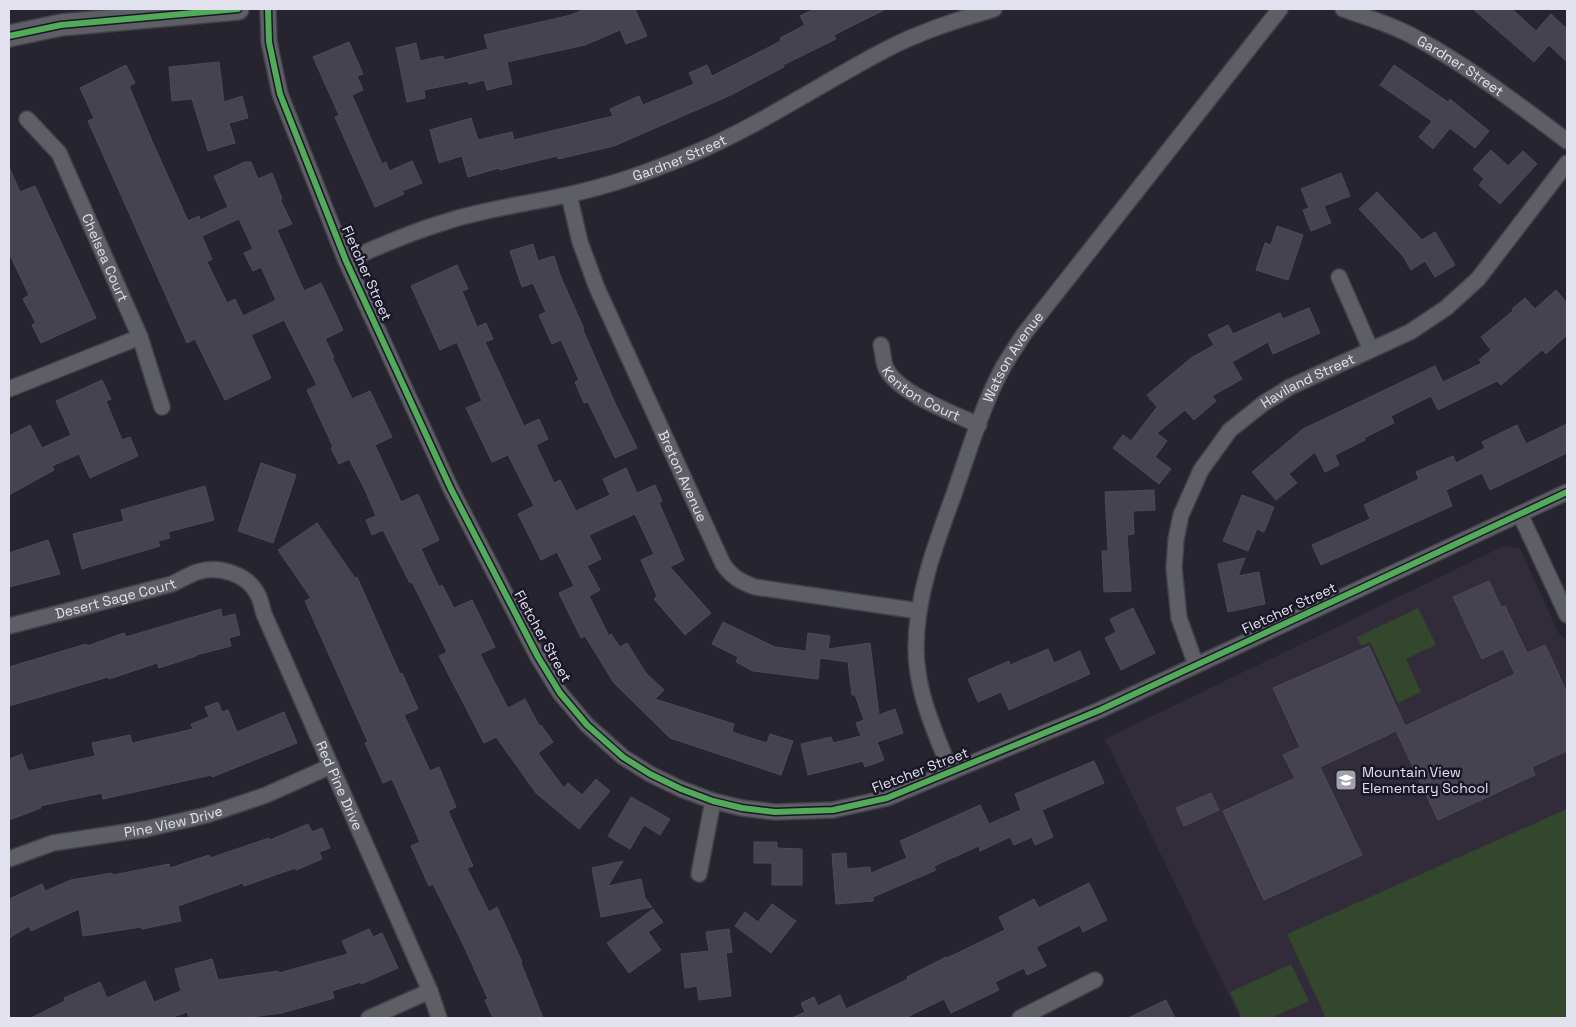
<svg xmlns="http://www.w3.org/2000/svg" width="1576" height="1027" font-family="'Space Grotesk',sans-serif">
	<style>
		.education { fill: #322b3a }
		.green { fill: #32472c }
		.building { fill: #44434f; stroke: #4c4c54; fill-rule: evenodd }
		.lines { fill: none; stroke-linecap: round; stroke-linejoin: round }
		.minor-casing { stroke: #42414a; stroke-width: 18 }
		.secondary-casing { stroke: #42414a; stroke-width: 24 }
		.minor { stroke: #5e5e65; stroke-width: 15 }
		.secondary { stroke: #5e5e65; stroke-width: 21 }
		.cycleway-casing { stroke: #1a1828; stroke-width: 9 }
		.cycleway { stroke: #51ab58; stroke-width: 6 }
		.labels { text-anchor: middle; stroke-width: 5; stroke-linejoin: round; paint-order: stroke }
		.street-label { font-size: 14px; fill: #e2e2ee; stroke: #1a1828 }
		.poi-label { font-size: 14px; fill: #e2e2ee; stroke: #1a1828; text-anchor: start }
	</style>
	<rect width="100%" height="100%" fill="#26252f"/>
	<path class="education" d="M1504 546 1520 549 1559 634 1567 639V1018H1240L1105 739Z"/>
	<path class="green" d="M1418 608 1436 645 1406 659 1421 692 1398 703 1370 642 1361 646 1357 637Z
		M1567 809V1018H1326L1287 934Z
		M1291 964 1309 1001 1271 1018H1242L1230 992Z"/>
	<path class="building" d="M585 9H635L647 36 626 44 620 30 585 45 507 62 512 84 487 90 484 80 469 84 468 81 424 90 425 98 407 102 396 48 416 43 420 61 443 56 444 60 488 49 484 35 571 15Z
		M814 9H886L834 35 836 39 783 65 784 67 731 95 614 146 558 159 557 156 500 170 499 168 468 177 462 156 439 163 430 130 471 118 478 140 512 132 514 140 613 116 610 109 639 96 643 105 694 84 689 73 707 65 712 76 781 41 780 38 805 25 800 16Z
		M1473 9H1512L1536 31 1551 14 1567 29V62L1549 45 1534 62Z
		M349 42 363 74 357 76 363 90 352 95 382 164 386 162 389 171 412 161 422 183 402 191 404 194 375 207 335 117 339 115 313 57Z
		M219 62 224 102 242 96 248 118 229 123 235 143 208 151 192 99 172 101 169 67Z
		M126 65 135 83 129 86 152 141 188 221 199 216 200 220 228 207 214 176 245 162H251L258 179 272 173 282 199H280L292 224 277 230 304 291 321 283 343 330 325 339 334 357H332L352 399 370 391 392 437 375 445 401 502 418 494 439 540 421 549 439 587 442 585 454 608 472 600 495 647 480 654 508 708 525 699 540 727 541 725 553 742 538 753 564 788 568 783 582 795 596 779 610 791 579 829 536 793 496 737 484 743 439 656 447 652 412 582 410 583 383 530 372 535 366 520 376 516 365 490 349 459 339 464 331 448 333 447 307 390 317 385 284 320 251 335 271 378 225 400 195 339 187 343 88 121 94 118 80 88ZM239 219 253 249 244 253 253 271 261 267 276 300 243 316 235 299 227 303 207 262 212 259 202 236Z
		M1394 65 1448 102 1450 99 1489 131 1475 148 1450 128 1433 149 1419 137 1432 121 1380 85Z
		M1491 150 1508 166 1523 151 1537 164 1500 204 1479 185 1484 179 1473 169Z
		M9 167 20 192 35 186 96 318 41 343 32 325 36 323 23 299 29 295 9 253Z
		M1341 173 1350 196 1324 206 1331 223 1311 231 1303 210 1309 208 1301 189Z
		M1377 192 1422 240 1435 232 1455 265 1435 277 1425 261 1411 270 1403 256 1359 209Z
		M1277 226 1303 235 1288 280 1256 270 1265 243 1271 245Z
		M533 244 538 261 554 256 560 275 584 329 583 330 615 403 637 448 615 458 588 402 584 403 575 382 579 380 561 340 552 344 539 315 546 312 533 283 522 287 510 251Z
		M457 265 468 289 462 291 477 327 486 323 493 339 485 342 524 426 539 419 548 439 536 445 554 483 560 480 576 511 610 495 603 479 626 468 637 493 655 485 662 501 659 503 684 560 670 567 711 613 685 635 654 599 657 596 641 560 654 554 635 514 589 535 601 559 587 566 600 590 589 596 609 636 611 634 620 647 627 643 646 673 664 690 655 699 734 724 732 732 767 743 770 734 793 741 781 775 670 738 614 683 585 636 581 638 559 593 574 586 557 552 541 560 518 514 534 506 508 455 492 462 466 408 482 401 457 342 440 350 411 286Z
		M1556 290 1567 303V335L1546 354 1542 350 1501 385 1497 381 1438 410 1431 396 1391 416 1394 423 1364 438 1365 440 1335 455 1339 465 1325 472 1315 452 1289 474 1297 483 1276 500 1252 472 1303 429 1435 366 1443 382 1482 363 1479 360 1491 350 1481 337 1513 311 1512 309 1525 298 1535 309Z
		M1309 308 1320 333 1273 354 1268 342 1232 362 1242 379 1212 396 1216 401 1194 420 1185 410 1157 433 1167 441 1155 457 1171 469 1159 484 1113 448 1123 435 1131 441 1157 407 1147 395 1191 358 1214 345 1208 335 1228 325 1233 334 1280 313 1283 319Z
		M102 380 111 399 106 401 122 440 130 437 138 456 90 478 79 454 52 466 54 470 9 495V436L30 425 42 448 71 435 56 401Z
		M1567 424V453L1490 490 1482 473 1446 490 1452 506 1321 565 1312 545 1370 519 1364 505 1419 479 1416 472 1453 456 1456 463 1485 448 1482 442 1517 425 1526 444Z
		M261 463 296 475 273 543 238 531Z
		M205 486 214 520 168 532 170 538 158 541 160 546 82 569 73 534 124 521 121 510Z
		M1154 490 1155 510 1133 511 1134 534 1127 535 1131 591 1104 592 1102 551H1108L1105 492Z
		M1242 495 1274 507 1264 532 1257 529 1248 551 1223 541Z
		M317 523 355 578 357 577 400 674 402 673 418 709 404 715 430 771 439 767 456 807 448 811 473 866 467 868 489 912 497 907 522 962 521 963 543 1018H493L485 1000 488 999 462 942 433 884 429 886 411 846 420 842 392 779 383 783 365 743 368 742 305 601 311 598 278 550Z
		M48 540 60 574 9 587V553Z
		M1245 558 1238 576 1259 572 1265 604 1228 612 1218 564Z
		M1489 581 1501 607 1505 606 1527 653 1545 645 1553 662 1567 693V751L1532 767 1535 775 1438 820 1396 731 1320 767 1362 855 1264 900 1223 811 1295 778 1283 755 1300 747 1273 688 1369 646 1405 726 1515 674 1503 649 1482 659 1453 597Z
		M1133 608 1155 653 1121 670 1105 638 1116 632 1110 619Z
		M221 609 222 617 235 614 240 635 229 638 231 646 196 655V656L159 668 157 663 109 679 108 677 9 706V667L86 644 87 646 124 633 126 637Z
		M723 622 775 647 806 651 808 633 830 636 828 649 870 643 879 715 895 709 903 733 877 742 884 760 865 767 863 761 808 775 801 744 831 737 833 743 861 736 856 723 864 720 855 695H852L848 662 820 658 818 679 753 671 736 662 738 657 712 644Z
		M1048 649 1054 663 1080 651 1090 674 1009 710 1001 692 978 702 968 679 1009 661 1010 665Z
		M218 702 222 712 228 710 237 732 284 712 297 743 212 777 211 775 103 799 102 793 40 806 41 808 9 820V759L22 754 28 771 95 756 92 743 130 735 132 743 193 729 191 724 209 717 205 707Z
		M1094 761 1104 783 1042 810 1053 837 1035 845 1032 837 1014 845 1010 837 980 851 979 846 934 866 936 870 873 897V901L836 904 832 854 846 853 847 869 870 867 871 873 907 858 900 841 980 805 989 824 1021 810 1015 794Z
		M1211 793 1219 810 1184 826 1176 808Z
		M631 797 670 819 660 835 644 825 630 849 608 836Z
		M308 824 312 832 322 828 330 848 319 852 322 859 296 870 295 868 244 886 243 883 178 906 181 921 142 929 141 927 83 936 79 909 31 931 29 926 9 938V899L42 884 45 891 71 880 112 873 113 875 169 864 170 868 209 855 210 858 269 838 270 840Z
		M754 842H777V848L802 849V885H772V863H754Z
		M623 861 608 886 641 879 645 898 652 907 601 917 592 868Z
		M1089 883 1107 920 1083 932 1080 925 1036 947 1046 966 1027 975 1024 968 995 982 999 990 951 1013 944 999 905 1018H792L805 1012 801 1003 814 997 818 1006 840 995 846 1009 908 979 907 977 946 957 947 958 1005 930 999 917 1034 899 1039 908Z
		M772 904 796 921 771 953 735 926 745 912 758 922Z
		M653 909 663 922 648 932 661 950 629 973 607 943Z
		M369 929 373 937 382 933 398 968 361 984V982L332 991 334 998 282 1013 244 1018H189L187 1012 171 1018H31L65 1001 64 998 100 982 107 998 145 981 154 1002 181 991 175 969 212 959 218 980 278 971 279 973 348 954 342 941Z
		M729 929 732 952 726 953 731 996 699 1000 697 986 685 988 681 954 709 951 706 932Z
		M1166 1000 1175 1018H1128Z"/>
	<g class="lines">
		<g class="minor-casing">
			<g id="minor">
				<path d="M268 9 269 42 280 94 346 261 451 489 538 657 560 693 587 725 623 757 650 774 681 789 713 801 742 808 775 812 833 810 887 798 1100 710 1567 492"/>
				<path id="s1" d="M1343 9C1369 18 1395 26 1418 39 1471 68 1519 105 1567 141"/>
				<path id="s2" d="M27 119 59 153 140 337 162 407"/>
				<path id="s3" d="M569 195 580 242 597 288 723 564C732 577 741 582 755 587L919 611"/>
				<path id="s4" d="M346 261C379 246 411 232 445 222 484 209 526 204 567 195 609 186 652 171 692 154 759 126 820 84 885 50 919 32 957 20 994 9"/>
				<path d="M1339 277 1371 350"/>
				<path id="s5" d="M881 345C883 352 883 362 886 368 897 393 955 414 979 425"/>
				<path d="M9 389 140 337"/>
				<path d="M1520 514 1567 615"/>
				<path id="s6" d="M9 626 172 584C180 580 189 575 197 572 219 565 248 574 258 595 261 601 262 608 264 614L430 991 439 1018"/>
				<path id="s7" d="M1196 665 1179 618 1174 568 1176 539 1181 515 1201 470 1230 430 1264 403 1290 387 1410 332 1446 308 1478 279 1567 163"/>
				<path id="s8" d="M951 772C935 732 916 692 916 648 916 595 936 543 954 494 968 454 981 410 1000 373 1007 359 1016 347 1024 334L1280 9"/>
				<path id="s9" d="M9 859 53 843 146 829 207 815 266 795 331 766"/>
				<path d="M699 874 713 801"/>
				<path d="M369 1018 430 991"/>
				<path d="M1020 1018 1095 980"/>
			</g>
		</g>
		<g class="secondary-casing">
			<path id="secondary" d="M9 36 61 25 238 9"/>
		</g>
		<use href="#minor" class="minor"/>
		<use href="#secondary" class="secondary"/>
		<g class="cycleway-casing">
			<path id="cycleway" d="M268 9 269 42 280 94 346 261 451 489 538 657 560 693 587 725 623 757 650 774 681 789 713 801 742 808 775 812 833 810 887 798 1100 710 1567 492
				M9 36 61 25 238 9"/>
		</g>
		<use href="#cycleway" class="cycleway"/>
	</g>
	<defs>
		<g id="school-square" transform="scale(1.125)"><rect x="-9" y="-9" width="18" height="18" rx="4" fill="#a0a0ab" stroke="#1a1828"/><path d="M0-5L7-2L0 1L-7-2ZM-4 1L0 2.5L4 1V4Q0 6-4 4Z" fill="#fff"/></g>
	</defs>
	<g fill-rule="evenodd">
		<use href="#school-square" x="1346" y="780"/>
	</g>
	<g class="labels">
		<g class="street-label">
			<text dy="5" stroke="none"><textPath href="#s1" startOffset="131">Gardner Street</textPath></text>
			<text dy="5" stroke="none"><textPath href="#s4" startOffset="350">Gardner Street</textPath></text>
			<text dy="5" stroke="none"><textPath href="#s2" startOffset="161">Chelsea Court</textPath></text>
			<text transform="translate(367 273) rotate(66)" y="5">Fletcher Street</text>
			<text dy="5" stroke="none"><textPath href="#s8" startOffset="439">Watson Avenue</textPath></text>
			<text dy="5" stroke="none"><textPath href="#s7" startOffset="345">Haviland Street</textPath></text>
			<text dy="5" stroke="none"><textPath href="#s5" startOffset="68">Kenton Court</textPath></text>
			<text dy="5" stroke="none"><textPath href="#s3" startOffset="304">Breton Avenue</textPath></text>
			<text dy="5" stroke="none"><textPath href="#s6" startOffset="110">Desert Sage Court</textPath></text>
			<text transform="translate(1289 608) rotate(-25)" y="5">Fletcher Street</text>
			<text transform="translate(543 636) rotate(61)" y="5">Fletcher Street</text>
			<text transform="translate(920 770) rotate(-21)" y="5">Fletcher Street</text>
			<text dy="5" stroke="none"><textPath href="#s6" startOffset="474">Red Pine Drive</textPath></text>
			<text dy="5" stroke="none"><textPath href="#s9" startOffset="169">Pine View Drive</textPath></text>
		</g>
		<g class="poi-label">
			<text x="1362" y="777">Mountain View<tspan x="1362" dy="16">Elementary School</tspan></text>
		</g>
	</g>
	<rect width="1576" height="1027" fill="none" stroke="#e2e2ee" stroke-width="20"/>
</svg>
